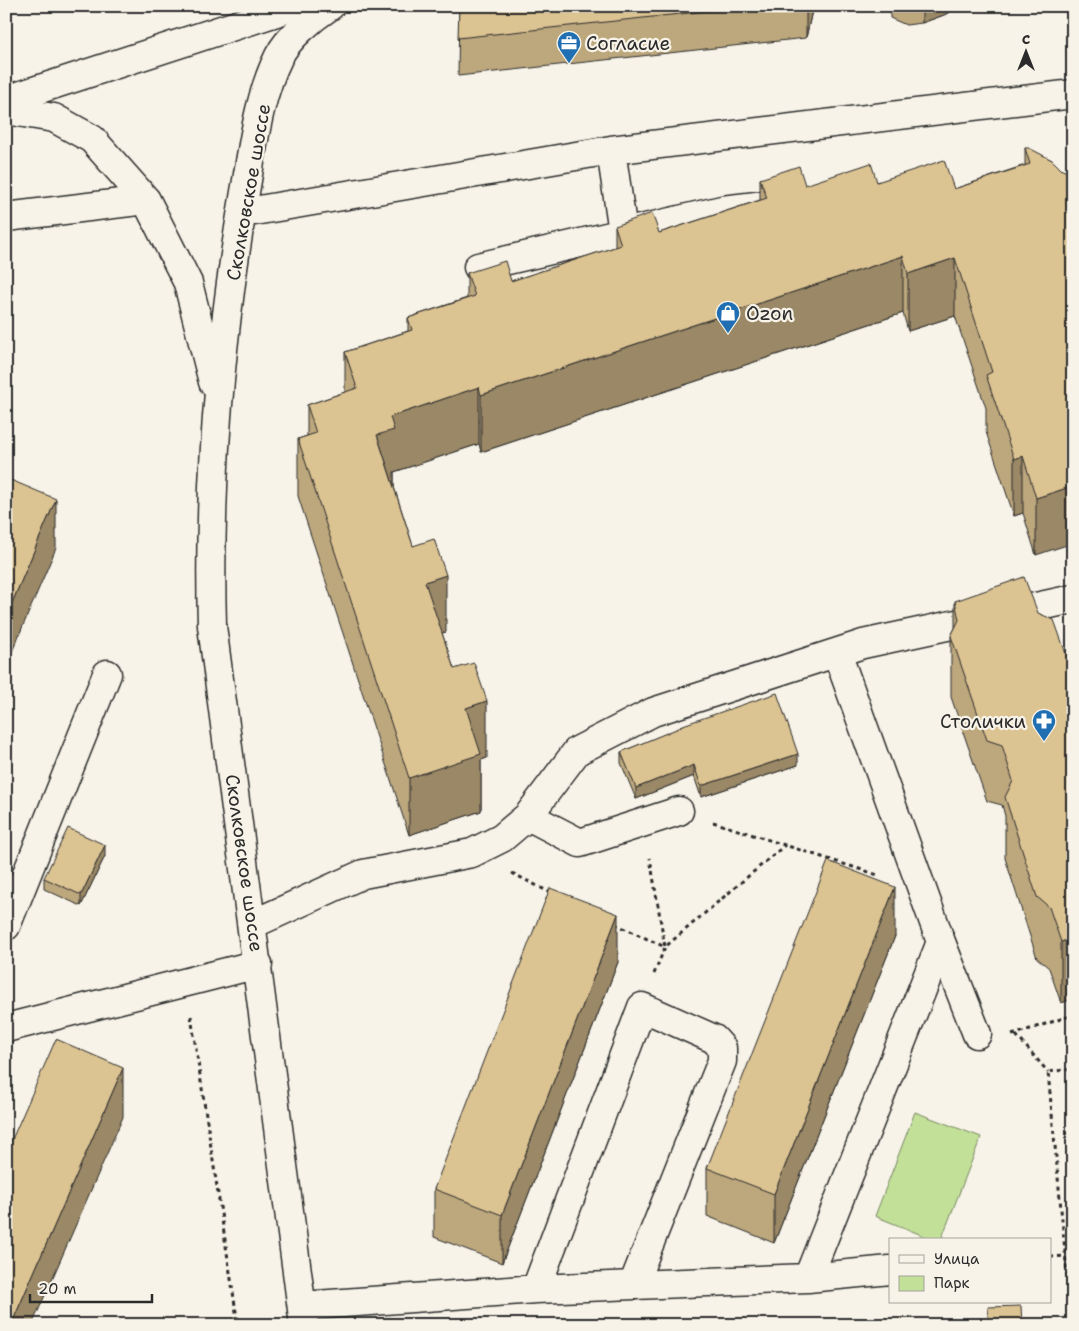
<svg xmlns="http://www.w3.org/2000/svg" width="1079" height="1331" font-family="'Shantell Sans',sans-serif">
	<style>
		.green { fill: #c2e098; stroke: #768662 }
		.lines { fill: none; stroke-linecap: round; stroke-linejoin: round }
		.minor-casing { stroke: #2b2b2b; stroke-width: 31 }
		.major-casing { stroke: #2b2b2b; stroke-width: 31 }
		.path { stroke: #2b2b2b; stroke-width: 3; stroke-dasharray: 4 4; stroke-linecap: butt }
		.minor { stroke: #f7f3e8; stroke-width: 28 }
		.major { stroke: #f7f3e8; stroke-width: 28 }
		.wall { fill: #bda87e; stroke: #2b2b2b }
		.shaded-wall { fill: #9a8866; stroke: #2b2b2b }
		.building { fill: #dcc392; stroke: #2b2b2b }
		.labels { text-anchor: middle; stroke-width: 4.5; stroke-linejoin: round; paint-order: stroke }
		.poi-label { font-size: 19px; fill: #2b2b2b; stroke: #f7f3e8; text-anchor: start }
		.street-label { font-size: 19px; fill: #2b2b2b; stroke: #f7f3e8 }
	</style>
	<rect width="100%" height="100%" fill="#f7f3e8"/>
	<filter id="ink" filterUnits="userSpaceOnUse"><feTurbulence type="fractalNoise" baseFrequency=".02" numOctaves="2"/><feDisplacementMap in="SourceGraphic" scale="10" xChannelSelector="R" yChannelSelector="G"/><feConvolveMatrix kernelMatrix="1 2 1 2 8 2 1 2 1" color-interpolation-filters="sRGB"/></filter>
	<g filter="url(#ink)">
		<path class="green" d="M915 1112 981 1137 941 1240H934L875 1216Z"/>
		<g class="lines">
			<g class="minor-casing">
				<path id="minor" d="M6 110 54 118 92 139 146 200 188 283 213 382
					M611 150 623 232
					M242 213 611 150 1073 94
					M6 217 146 200
					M478 267 722 210 773 204
					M528 816 580 843 679 811
					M253 924 363 874 472 853 502 838 528 816 577 751 653 712 863 644 1073 599
					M6 926 107 674
					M941 942 977 1034
					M6 1028 258 964
					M808 1278 890 1270
					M536 1289 642 1007 714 1039 722 1048V1061L633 1285
					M302 1306 536 1289 808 1278 941 942 837 653
					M304 1325 212 626C208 480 220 336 245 192 253 147 258 98 279 56 288 38 313 17 330 6"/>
			</g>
			<g class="major-casing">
				<path id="major" d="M6 100 295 6"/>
			</g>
			<path class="path" d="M713 822 878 875
				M512 873 551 893
				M615 924 665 947 650 858
				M654 974 665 947 785 845
				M191 1016 238 1325
				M1012 1035 1073 1015
				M1016 1035 1048 1072
				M1050 1257 1065 1256
				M1072 1325 1048 1072 1073 1069"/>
			<use href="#minor" class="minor"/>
			<use href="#major" class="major"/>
		</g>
		<path class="wall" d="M459 6H813L806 38 458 76Z
			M890 6H961L944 15 922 23 906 25 890 18Z
			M1025 148 1052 160 1036 555 1023 513 1014 516 986 432V408L955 316 908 331 903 313 481 452 479 444 394 472V487L413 546 446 632 442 633 454 669 487 758 481 760V811L409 835 298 496V439L307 436V405L345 392V352L408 331V318L467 298V273L511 281 615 247V226L659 233 760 200V179L805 185 877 182 954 189 1025 165Z
			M955 601 1038 613 1073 673V999L1061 1003 1049 968 1037 958 1005 858V816L1002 805 987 801 951 697V636L955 628Z
			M680 726 798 765 701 797 694 776 636 799 621 763V752L680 728Z
			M105 856 81 906 44 889V878Z
			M895 936 774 1243 707 1216V1168Z
			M618 962 502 1263 434 1237V1189Z"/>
		<path class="shaded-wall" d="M806 6H813L806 38Z
			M922 6H961L944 15 922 23Z
			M903 256V313L481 452V395Z
			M955 258V316L908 331V274Z
			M479 387V444L394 472V487L377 435 390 417Z
			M1023 456V513L1014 516V459Z
			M1073 486V543L1036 555V498Z
			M56 499V548L6 666V617Z
			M446 575V632L425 639V582Z
			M1073 696V757L1068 705Z
			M487 701V758L481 760V811L409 835V778L466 708Z
			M798 754V765L701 797V786Z
			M694 765V776L636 799V788Z
			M105 845V856L81 906V895Z
			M895 887V936L774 1243V1194Z
			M618 914V962L502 1263V1215Z
			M1073 938V999L1061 1003V942Z
			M123 1068V1117L32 1325H11Z"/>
		<path class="building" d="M459 6H754L458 38Z
			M1025 148H1029L1052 160 1062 170 1073 174V486L1036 498 1023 456 1014 459 986 375 992 372 955 258 908 274 903 256 481 395 479 387 390 417 394 430 377 435 413 546 434 539 446 575 425 582 454 669 474 663 487 701 466 708 481 754 409 778 298 439 316 433 307 405 357 388 345 352 412 330 408 318 475 296 467 273 505 261 511 281 621 245 615 226 652 213 659 233 767 198 760 179 799 166 805 185 871 163 877 182 944 160 954 189 1030 164Z
			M6 478 56 499 6 617Z
			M1024 577 1038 613 1054 620 1073 673V696L1068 705 1073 719V938L1061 942 1049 907 1037 897 1005 797 1013 781 1002 745 987 740 951 636 959 620 955 601Z
			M777 693 798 754 701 786 694 765 636 788 621 752 681 727 680 726Z
			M68 828 105 845 81 895 44 878Z
			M828 861 895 887 774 1194 707 1168Z
			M550 888 618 914 502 1215 434 1189Z
			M56 1039 123 1068 11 1325H6V1153Z
			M1021 1306 1022 1325H989L988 1307Z"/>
	</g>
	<defs>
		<g id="office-pin" transform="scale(1.25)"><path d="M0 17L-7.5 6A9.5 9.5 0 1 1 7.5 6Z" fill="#1f6fb2" stroke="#f7f3e8"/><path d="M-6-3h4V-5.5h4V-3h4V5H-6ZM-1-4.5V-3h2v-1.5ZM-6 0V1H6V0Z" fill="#fff"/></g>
		<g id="shop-pin" transform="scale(1.25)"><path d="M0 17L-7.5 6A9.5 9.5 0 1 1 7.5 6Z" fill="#1f6fb2" stroke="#f7f3e8"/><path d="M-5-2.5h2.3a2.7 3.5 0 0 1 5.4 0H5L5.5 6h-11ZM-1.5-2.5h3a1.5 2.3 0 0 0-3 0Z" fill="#fff"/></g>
		<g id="pharmacy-pin" transform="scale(1.25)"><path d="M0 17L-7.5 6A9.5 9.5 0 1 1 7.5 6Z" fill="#1f6fb2" stroke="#f7f3e8"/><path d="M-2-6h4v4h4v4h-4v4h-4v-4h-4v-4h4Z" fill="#fff"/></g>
	</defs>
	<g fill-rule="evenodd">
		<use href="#office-pin" x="569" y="43"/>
		<use href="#shop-pin" x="728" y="313"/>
		<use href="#pharmacy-pin" x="1044" y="721"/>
	</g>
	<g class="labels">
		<g class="poi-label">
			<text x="586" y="50">Согласие</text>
			<text x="746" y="320">Ozon</text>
			<text x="1026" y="728" text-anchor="end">Столички</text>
		</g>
		<g class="street-label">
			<text transform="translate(248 192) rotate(-80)" y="7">Сколковское шоссе</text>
			<text transform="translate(245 863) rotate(82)" y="7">Сколковское шоссе</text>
		</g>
	</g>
	<rect width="1079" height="1331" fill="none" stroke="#f7f3e8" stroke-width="25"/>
	<rect x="12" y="12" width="1054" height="1306" fill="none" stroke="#2b2b2b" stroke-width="2" filter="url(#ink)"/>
	<rect x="889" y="1238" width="162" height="65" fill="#f7f3e8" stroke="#a5a39c"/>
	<rect x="899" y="1255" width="25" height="8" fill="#f7f3e8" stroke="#a5a39c"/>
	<text x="934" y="1264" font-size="15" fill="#2b2b2b">Улица</text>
	<rect x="899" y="1276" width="25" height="15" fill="#c2e098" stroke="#a5a39c"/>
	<text x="934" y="1288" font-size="15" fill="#2b2b2b">Парк</text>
	<g transform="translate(1026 52)" stroke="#f7f3e8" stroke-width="4" paint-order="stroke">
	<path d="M0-4L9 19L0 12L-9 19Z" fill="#2b2b2b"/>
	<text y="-8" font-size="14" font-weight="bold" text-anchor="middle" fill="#2b2b2b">С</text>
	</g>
	<path d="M30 1294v8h122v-8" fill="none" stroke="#2b2b2b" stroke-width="2.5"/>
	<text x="38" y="1294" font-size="15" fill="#2b2b2b" stroke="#f7f3e8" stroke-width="4" paint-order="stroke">20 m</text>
</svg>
